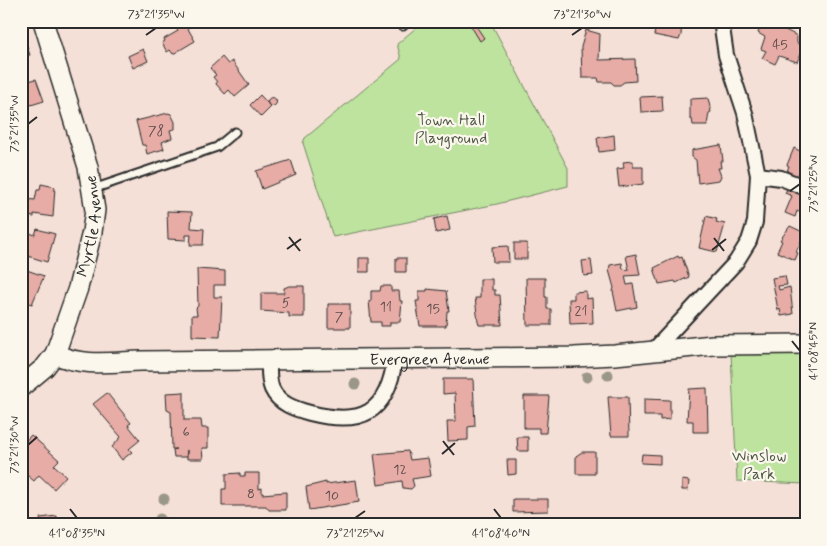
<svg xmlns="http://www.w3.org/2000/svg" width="827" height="546" font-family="Mynerve,sans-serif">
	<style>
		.green { fill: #bde39e; stroke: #748764 }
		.building { fill: #e7aca6; stroke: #2b2b2b }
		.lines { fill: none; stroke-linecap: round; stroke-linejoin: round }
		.service-casing { stroke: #2b2b2b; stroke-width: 11 }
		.minor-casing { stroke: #2b2b2b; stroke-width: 18 }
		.secondary-casing { stroke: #2b2b2b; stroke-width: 22 }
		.service { stroke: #fbf7ec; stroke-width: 7 }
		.minor { stroke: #fbf7ec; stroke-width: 14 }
		.secondary { stroke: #fbf7ec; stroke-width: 19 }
		.tree { fill: #9a9688 }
		.ticks { fill: none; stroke: #2b2b2b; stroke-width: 2 }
		.labels { text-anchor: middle; stroke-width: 4.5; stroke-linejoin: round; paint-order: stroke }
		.number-label { font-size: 14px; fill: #5a4b4a }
		.park-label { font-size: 16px; fill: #505948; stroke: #fbf7ec }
		.street-label { font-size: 16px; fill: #2b2b2b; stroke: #fbf7ec }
		.neatline { fill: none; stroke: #2b2b2b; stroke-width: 2 }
		.ticks-label { font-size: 12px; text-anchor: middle; fill: #2b2b2b }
	</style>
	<rect width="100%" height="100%" fill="#f5e0d7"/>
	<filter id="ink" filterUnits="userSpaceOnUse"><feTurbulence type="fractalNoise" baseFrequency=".02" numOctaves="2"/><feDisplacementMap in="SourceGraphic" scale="10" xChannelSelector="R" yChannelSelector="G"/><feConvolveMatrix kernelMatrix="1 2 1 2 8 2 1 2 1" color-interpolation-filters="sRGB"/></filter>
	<g filter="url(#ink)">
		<path class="green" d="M424 21H490L568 168V186L497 204 333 237 303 143 305 138 401 59 397 44Z
			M806 351V484L737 481 731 353Z"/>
		<path class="building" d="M172 21H188L190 25 187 27 195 41 173 54 170 50 167 52 162 43 165 41 164 39 178 31Z
			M648 21H682L681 35 679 40 654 35 656 26 647 25Z
			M474 23 484 38 480 41 471 26Z
			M762 23 770 27 772 23 797 36V43L804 47 797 62 779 56 775 64 762 58 766 51 761 49 765 37 758 33Z
			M21 29 30 55 21 57Z
			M586 30 600 34 599 60 635 59 636 81 624 82 620 85H614L611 82H599L598 78H582L581 47Z
			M143 49 148 61 133 68 128 56Z
			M222 57 228 64 232 61 249 85 235 97 229 90 225 94 216 84 217 82 213 77 216 75 210 68Z
			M36 79 44 101 21 108V83Z
			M260 95 271 107 261 117 250 105Z
			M662 96 663 111 641 112 640 97Z
			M267.5 102a4.5 4.5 0 1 1 9 0a4.5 4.5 0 1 1-9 0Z
			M708 98 711 112 709 113 707 125H693L692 119H690V99Z
			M168 113 171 114 175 122V129L170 130 172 138 162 142 164 149 147 154 145 145H142L136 121Z
			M614 135 615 150 599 152 597 138Z
			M721 145 723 161H720L721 168H718L721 176 719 180 698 183 696 160 692 157V150Z
			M794 148 806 154V169L804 173 800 171 797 176 787 171 789 166 787 165Z
			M291 160 296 175 262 189 256 171Z
			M633 161V167H643V184L619 187 617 169 624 168 623 162Z
			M41 184 55 187 53 217 34 214V217L28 216V213L23 212 25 199 35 200 37 190H40Z
			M788 187 806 194 805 215 797 211 795 217 785 213 792 196 785 193Z
			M167 211 192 212 191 228 204 229 203 245H190L191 235H186V240L168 239Z
			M447 216 450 230 436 233 434 219Z
			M706 216 717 219 716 222 725 224 717 252 699 248Z
			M790 226 805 233 796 252 798 253 795 260 777 252 782 241 780 240Z
			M37 229 55 234 47 262 21 254V238L24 239 27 232 35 235Z
			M514 243H527V259H514Z
			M508 246 509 262H493L492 247Z
			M636 254 640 275 625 276 627 285 633 284 637 307 617 311 613 291 614 288 609 270 610 265 622 263 623 269 629 270 626 256Z
			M678 256 679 258 682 257 689 277 676 283 675 281 659 284 654 268Z
			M359 258H369V272H359Z
			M396 258H406V272H396Z
			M591 260 593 275 584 276 582 261Z
			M21 268 44 276 32 304 21 301Z
			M197 269 225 271V285H214V297H222L220 337 192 336V315H197L196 308 198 306Z
			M785 276 787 285 778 286 779 290 790 287 793 314 781 316 780 309 778 310 772 278Z
			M526 278H545V297H547V309H551V325H527Z
			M480 279H492V290H495V295H500L502 325H479L478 322 475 298H480Z
			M289 286H304V317H289V313L261 311V293H284V288Z
			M381 286H391V291H399L400 301H402L400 322H390V326H381V322H371L369 301H371V291H380Z
			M427 289 446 291 449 311H447L446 326H420L416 301H419V291H427Z
			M586 291V299L592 298 593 323 570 324 569 299H574V292Z
			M328 304H350V328H328Z
			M443 379H473L475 426 468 427V440L448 441 447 421H456L455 393 443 394Z
			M707 388 708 432H693V421H687L689 389Z
			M184 392V420H201L202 428H208V448H202L203 459H187V450L186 457H174L173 450 176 449H172L171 412 167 410 166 393Z
			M107 393 131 423 128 425 140 440 129 449 132 452 122 460 112 447 121 437 93 404Z
			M524 396H549L546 433H539V428H524Z
			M608 397H628L629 436H611Z
			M644 399 670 400V419L660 420V416H644Z
			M31 435 59 460 54 465 66 476 54 489 39 475 34 481 21 470V446Z
			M517 437H528V451H518Z
			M408 451 410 460 428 458 431 476 412 479 414 486 411 489 403 488 402 481 378 485 374 454Z
			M582 452H595V474H576V456Z
			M642 454 660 455V464L641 463Z
			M507 460H516V474L508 475Z
			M240 473V476H245V473H259V489L262 488V494L286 492V510H269L266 506H222V489H226V474Z
			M356 480 359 502 309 510 306 487 326 482V484Z
			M682 480 689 481 688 490H682Z
			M513 499H548V511L513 512Z
			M57 516 58 525H41L40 518Z"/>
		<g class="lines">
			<g class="service-casing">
				<path id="service" d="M403 26 408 21
					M93 189 217 147 235 132"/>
			</g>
			<g class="minor-casing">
				<path id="minor" d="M758 175 781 178 806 188
					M654 350 736 262 749 241 755 222 758 175 745 113 726 55 721 21
					M269 359C269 369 268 380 272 389 279 404 295 409 310 413 362 426 387 414 395 359"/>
			</g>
			<g class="secondary-casing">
				<g id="secondary">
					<path id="s1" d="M55 354C82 367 112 362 141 361L574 357 615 355 713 345 806 344"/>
					<path id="s2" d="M21 387 45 367 55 354 78 288 92 232 95 210 88 167 43 21"/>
				</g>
			</g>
			<use href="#service" class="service"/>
			<use href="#minor" class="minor"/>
			<use href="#secondary" class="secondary"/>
		</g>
		<g class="tree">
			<circle cx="608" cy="375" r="5.5"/>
			<circle cx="587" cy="377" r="5.5"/>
			<circle cx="355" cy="384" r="5.5"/>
			<circle cx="164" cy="499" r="5.5"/>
			<circle cx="160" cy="519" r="5.5"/>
		</g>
	</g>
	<path class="ticks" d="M146 35 156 28M572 35 582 28M28 124 37 117M790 191 800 184M289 237 300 251M714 238 724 251M287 249 301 239M712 250 726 239M792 341 800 351M443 441 454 455M28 445 37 437M442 454 455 443M70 509 77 518M494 509 501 518M355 518 365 511"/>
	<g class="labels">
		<g class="number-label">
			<text x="780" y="49">45</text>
			<text x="156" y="135">78</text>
			<text x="286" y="307">5</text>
			<text x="386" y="311">11</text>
			<text x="433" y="313">15</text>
			<text x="581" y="315">21</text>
			<text x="339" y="321">7</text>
			<text x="186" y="436">6</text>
			<text x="400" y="474">12</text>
			<text x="251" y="498">8</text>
			<text x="332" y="500">10</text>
		</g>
		<g class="park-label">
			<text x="451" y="125">Town Hall<tspan x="451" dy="18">Playground</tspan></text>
			<text x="759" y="461">Winslow<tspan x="759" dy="18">Park</tspan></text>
		</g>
		<g class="street-label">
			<text dy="6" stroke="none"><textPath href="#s2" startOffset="181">Myrtle Avenue</textPath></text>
			<text dy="6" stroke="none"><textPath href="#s1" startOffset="376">Evergreen Avenue</textPath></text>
		</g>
	</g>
	<rect width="827" height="546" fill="none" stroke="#fbf7ec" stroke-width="55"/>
	<rect x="28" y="28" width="772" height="490" class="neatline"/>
	<g class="ticks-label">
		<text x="156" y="18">73°21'35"W</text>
		<text x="582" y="18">73°21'30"W</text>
		<text transform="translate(14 124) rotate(-90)" y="4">73°21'35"W</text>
		<text transform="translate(813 184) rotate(-90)" y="4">73°21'25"W</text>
		<text transform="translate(813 351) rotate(-90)" y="4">41°08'45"N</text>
		<text transform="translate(14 445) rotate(-90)" y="4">73°21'30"W</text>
		<text x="77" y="537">41°08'35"N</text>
		<text x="355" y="537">73°21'25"W</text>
		<text x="501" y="537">41°08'40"N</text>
	</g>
</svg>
